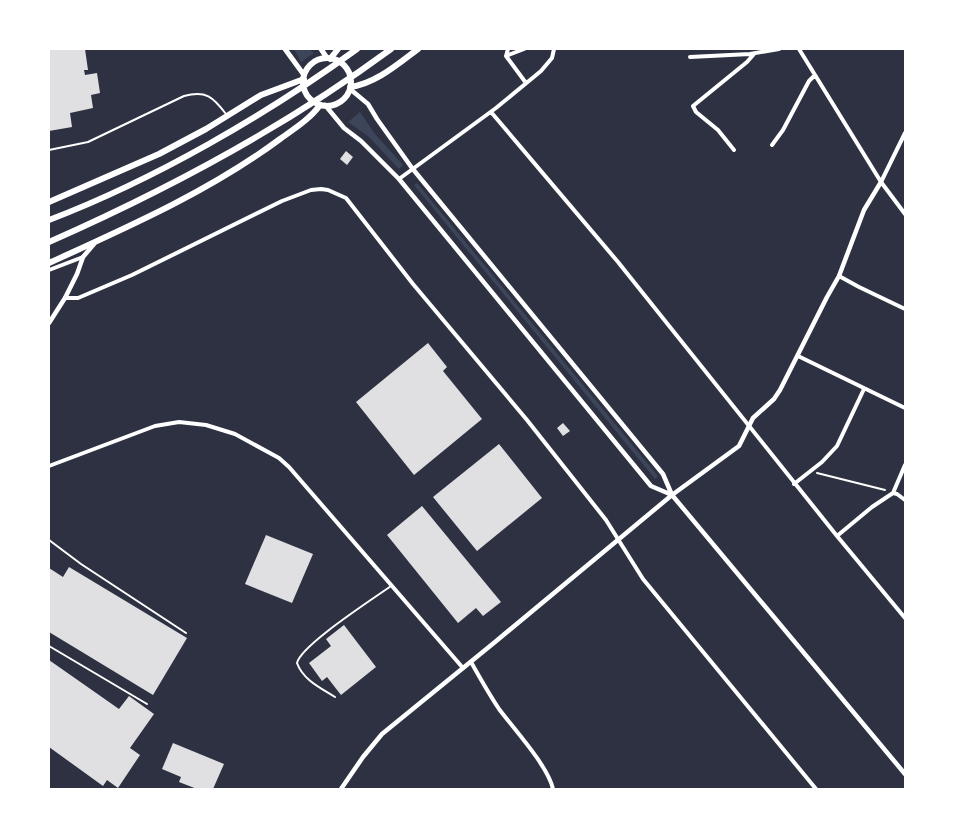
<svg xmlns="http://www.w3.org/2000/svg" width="954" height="838" font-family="'Sofia Sans Condensed',sans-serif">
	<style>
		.green { fill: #3c4559 }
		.building { fill: #e0e0e3 }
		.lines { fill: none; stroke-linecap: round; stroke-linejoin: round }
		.path { stroke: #fff; stroke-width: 2 }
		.service { stroke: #fff; stroke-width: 2 }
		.minor { stroke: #fff; stroke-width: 4 }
		.tertiary { stroke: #fff; stroke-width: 4.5 }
		.secondary { stroke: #fff; stroke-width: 5 }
		.trunk { stroke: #fff; stroke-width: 6 }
	</style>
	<rect width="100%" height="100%" fill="#2d3142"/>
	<path class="green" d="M294 49H309L314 53 301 62Z
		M360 112 375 134 403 165 399 169 368 136 348 122Z
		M417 183 658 476 655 479 414 185Z"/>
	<path class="building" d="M49 49H85L88 70H84L85 75 97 73 100 93 91 95 93 108 70 113 72 127 49 131Z
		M346 151 353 157 347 165 340 159Z
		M428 343 447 367 443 371 482 419 414 475 356 402Z
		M563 423 570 431 563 436 557 428Z
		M499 444 542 498 477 551 433 497Z
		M422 506 501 602 483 616 476 608 458 623 387 535Z
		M266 535 313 554 292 603 245 584Z
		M69 567 187 638 153 695 49 632V568L63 577Z
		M344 625 376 667 341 695 327 677 322 681 309 663 331 646 326 639Z
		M49 660 119 709 129 696 154 714 130 748 140 755 118 788 107 780 103 786 49 747Z
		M173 743 224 764 213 789H197L179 782 181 777 162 769Z"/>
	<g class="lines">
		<path class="path" d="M817 473 885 490"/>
		<path class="service" d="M49 150 88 142 184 96C206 90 213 97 226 114
			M49 540 81 564 186 633
			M49 646 147 704
			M335 697C321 688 303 680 297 663 301 645 373 599 391 586"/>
		<path class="minor" d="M508 49 506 56 526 83
			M799 49 881 182
			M506 56 524 49
			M690 57 750 54 779 49
			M491 112 618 262 837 536 905 618
			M905 133 881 182 905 214
			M772 145 783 130 809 81 815 75
			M734 150 718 130 696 112 693 106 747 62 754 54
			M399 179 496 108 541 71 552 58 554 49
			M49 270 83 257
			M839 276 859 287 905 309
			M65 298H78L132 275 282 201 311 190 321 189 328 190 346 198 413 284 527 420 606 520 643 579 816 789
			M798 356 905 408
			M49 466 155 426 179 422 206 425 235 434 279 458 289 467 463 668
			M794 484 822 462 837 446 864 389
			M893 493 897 494 905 500
			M837 536 872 507 893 493 905 465
			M471 662C480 678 489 694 499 709 514 729 548 766 553 789"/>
		<path class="tertiary" d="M350 89 368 104 377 119 412 168 663 474 672 495 905 774
			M325 105 344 128 361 141 399 179 651 486 672 495
			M49 323 65 298 77 274 83 257 94 244
			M341 789 363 757 382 734 495 642 672 495 739 446 753 418 774 399 780 390 827 297 839 276 864 210 881 182"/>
		<path class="secondary" d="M285 49 304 75
			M321 49 327 58"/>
		<path class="trunk" d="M303 82a24 24 0 1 1 48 0a24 24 0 1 1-48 0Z
			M330 59 338 49
			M350 87C375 84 398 64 418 49
			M49 202 159 154 206 129 261 95 304 79
			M49 220C154 180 266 115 357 49
			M49 242C169 189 285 127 391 49
			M49 263C128 227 210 191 280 139 294 129 310 119 320 105"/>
	</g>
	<rect width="954" height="838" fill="none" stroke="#ffffff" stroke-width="100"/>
</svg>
